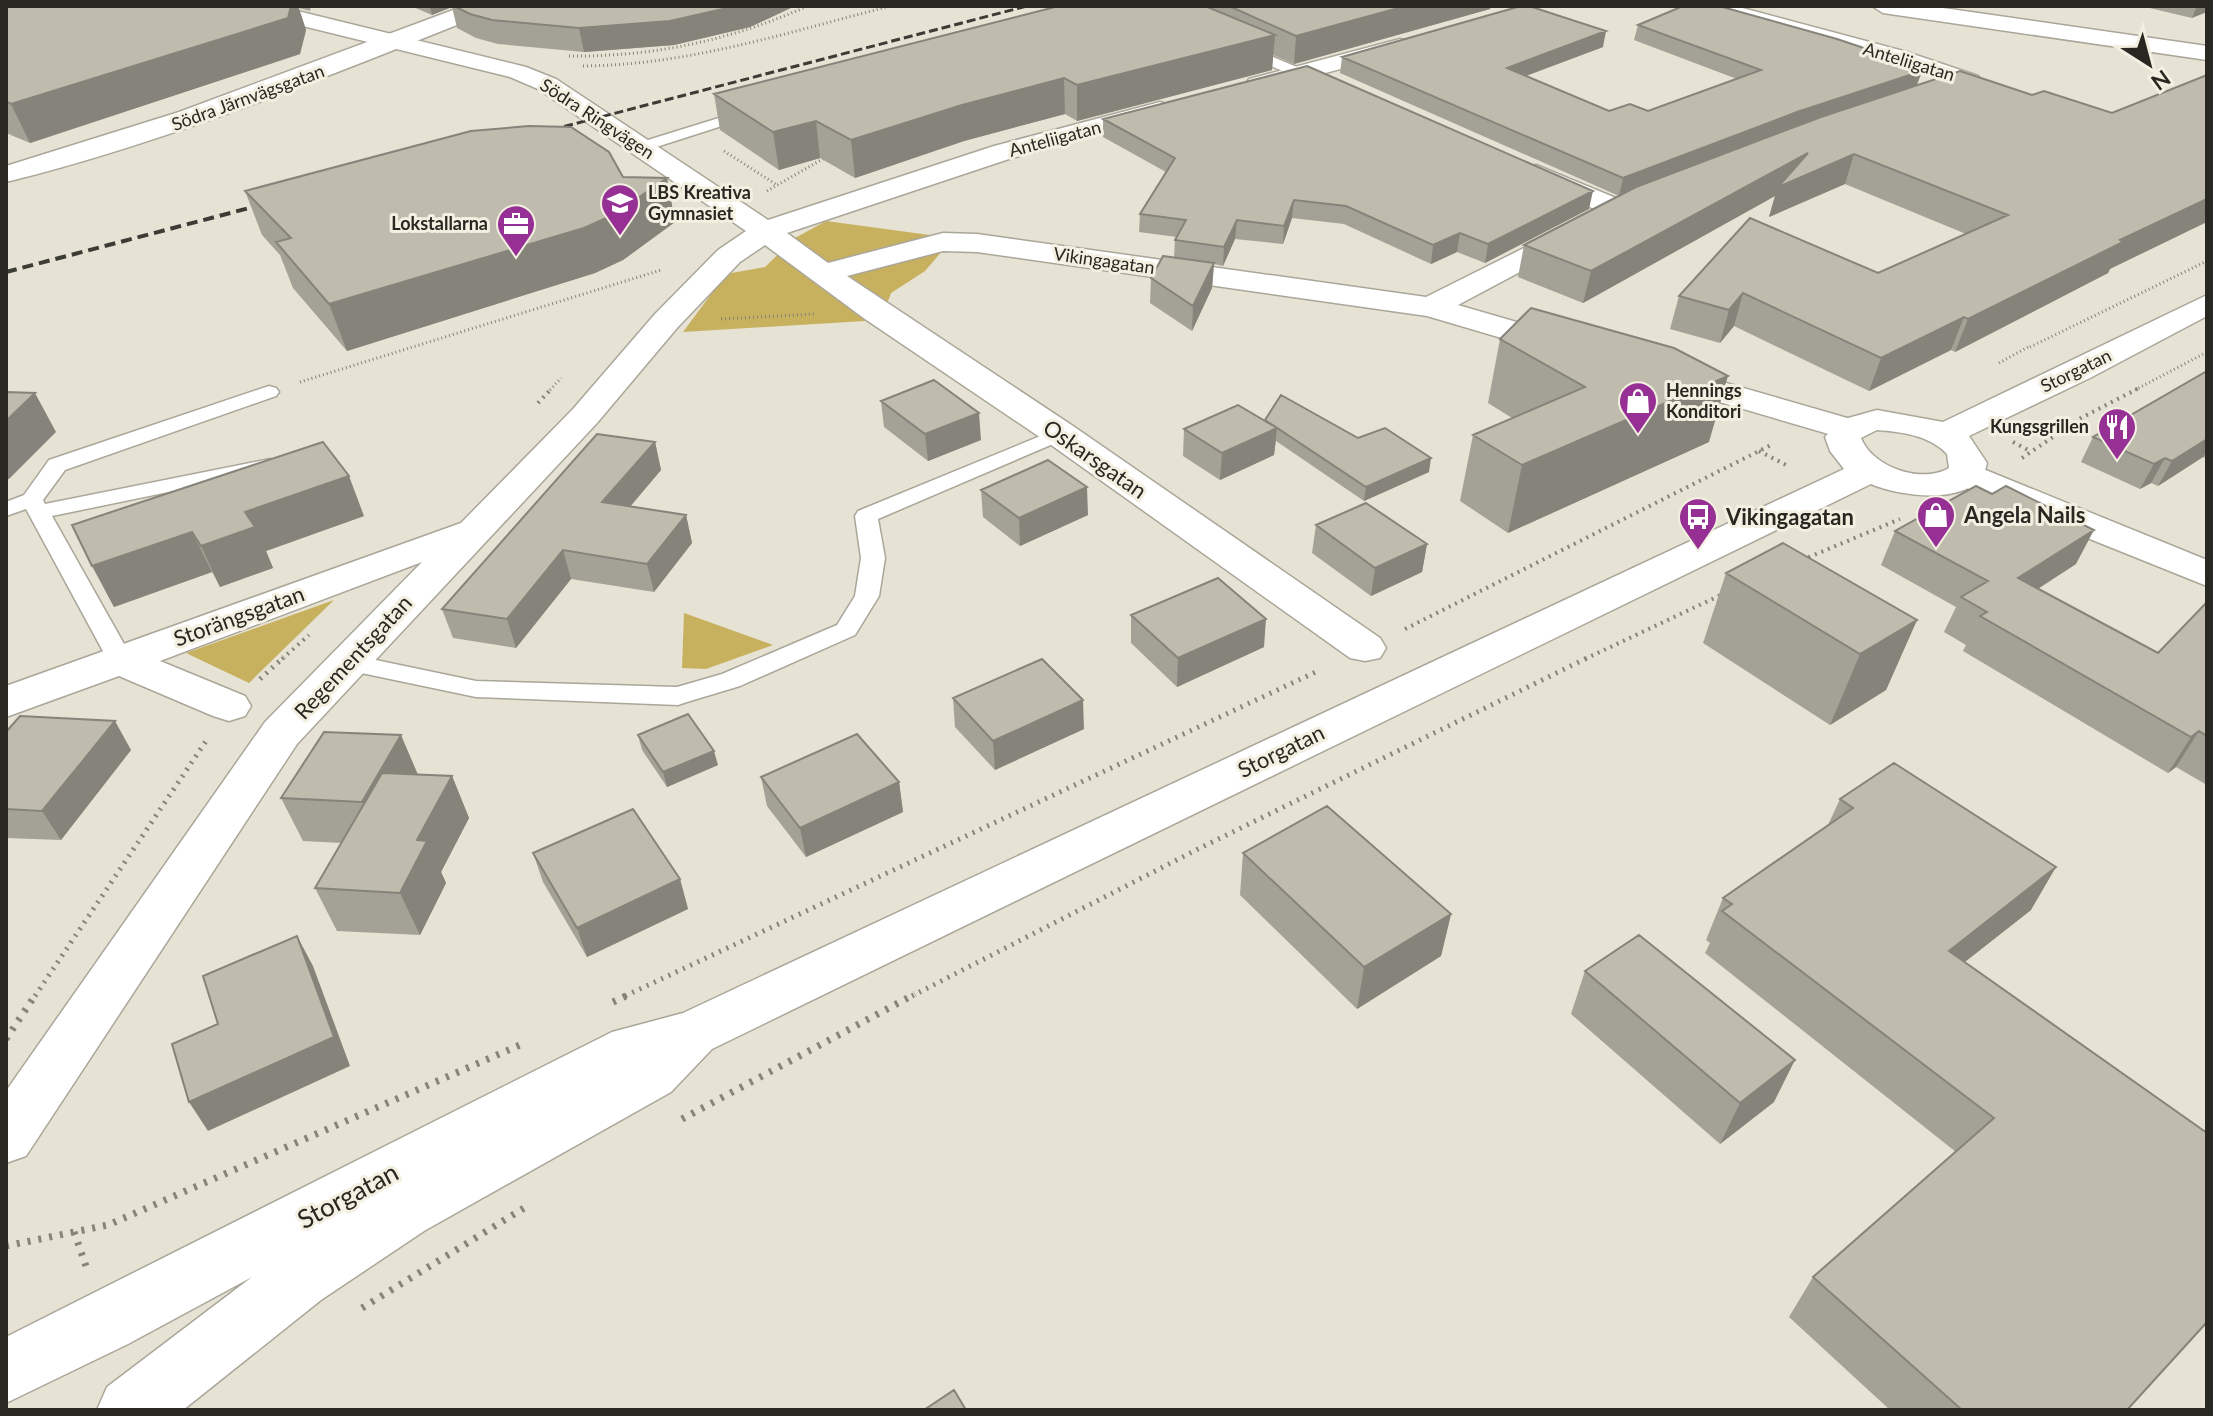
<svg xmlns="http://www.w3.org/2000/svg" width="2213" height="1416" font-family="Lato,sans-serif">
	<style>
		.green { fill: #c7b15e }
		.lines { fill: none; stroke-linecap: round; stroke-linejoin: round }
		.lane-casing { stroke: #aaa699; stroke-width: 3 }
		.street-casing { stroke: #aaa699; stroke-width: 3 }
		.secondary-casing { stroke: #aaa699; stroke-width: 3 }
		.path-far3 { stroke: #87847a; stroke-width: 3; stroke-dasharray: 1 3; stroke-linecap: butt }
		.path-far2 { stroke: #87847a; stroke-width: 4; stroke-dasharray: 2 5; stroke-linecap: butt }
		.path-far1 { stroke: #87847a; stroke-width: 5; stroke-dasharray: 2 6; stroke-linecap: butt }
		.path { stroke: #87847a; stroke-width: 7; stroke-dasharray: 3 8; stroke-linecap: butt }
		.lane { fill: #fff; fill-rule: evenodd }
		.street { fill: #fff; fill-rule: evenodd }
		.secondary { fill: #fff; fill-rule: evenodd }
		.rail-far1 { stroke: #3d3b35; stroke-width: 3; stroke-dasharray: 9 4; stroke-linecap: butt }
		.rail { stroke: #3d3b35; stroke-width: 4; stroke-dasharray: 11 6; stroke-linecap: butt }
		.wall { fill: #a4a296 }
		.shaded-wall { fill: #86847a }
		.building { fill: #bfbcae; stroke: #86847a; stroke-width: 2 }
		.labels { text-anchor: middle; stroke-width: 6; stroke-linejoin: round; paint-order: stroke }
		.far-street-label { font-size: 18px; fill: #292722; stroke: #f3efe1 }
		.far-poi-label { font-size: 18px; font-weight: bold; fill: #292722; stroke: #f3efe1; text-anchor: start }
		.street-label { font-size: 22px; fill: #292722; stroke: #f3efe1 }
		.poi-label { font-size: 22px; font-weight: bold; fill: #292722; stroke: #f3efe1; text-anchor: start }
		.near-street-label { font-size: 26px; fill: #292722; stroke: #f3efe1 }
	</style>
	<rect width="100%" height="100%" fill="#e6e2d4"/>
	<path class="green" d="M826 221 937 236 943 250 925 271 891 293 881 320 683 332 726 274 765 267 795 238Z
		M334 600 249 683 186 653Z
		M684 613 773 645 706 669 682 668Z"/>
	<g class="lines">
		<g class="lane-casing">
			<path id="lane" d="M1240 43 1304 70 1306 73 1304 76H1294L1235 50V44Z
				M751 108 758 112 756 115 647 150 641 152 633 147 635 144Z
				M269 386 276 388 279 392 276 396 65 470 43 500 45 504 270 459 281 465 270 471 52 516 133 660 129 666H111L26 509 6 516V502L24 495 49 460Z
				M1060 428 1070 434 1067 438 878 519 885 558 879 596 855 635 740 686 687 702 678 705 476 697 347 670 338 668 334 662 338 656 347 654 476 681 677 687 722 674 837 625 855 596 861 558 855 516 858 511Z"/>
		</g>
		<g class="street-casing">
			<path id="street" d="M239 6H277L526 67 556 79 768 220 994 146 1160 102 1169 105 1173 110 1169 115 1012 158 787 233 828 263 943 233 977 234 1426 297 1574 223 1584 226 1589 232 1584 238 1458 305 1578 340 1582 347 1578 354 1566 357 1427 316 977 252 943 251 847 276 1073 426 1380 638 1386 648 1380 658 1365 661 1350 658 1047 442 865 319 765 245 740 262 677 328 597 423 297 744 26 1156 6 1163V1091L265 722 422 562 160 661 245 696 251 706 245 716 229 721 213 716 119 676 6 717V686L461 523 573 409 655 314 718 250 746 231 538 89 510 77 242 11Z
				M1699 6H1735L1907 52 1978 76 1981 81 1978 86H1960L1891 62 1702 11Z
				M1400 39 1408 41 1412 46 1408 51 1258 91 1249 89 1246 84 1249 79Z
				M1536 165 1628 203 1632 209 1628 215 1618 218 1608 215 1526 179 1522 173 1526 167Z
				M1667 366 1861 422 1867 429 1861 436 1849 440 1655 383 1650 376 1655 369Z
				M1966 462 2207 560V586L1985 497 1953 481 1948 473 1953 465Z"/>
		</g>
		<g class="secondary-casing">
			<path id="secondary" d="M464 6H495L492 11C333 74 172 141 6 182V166L179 112Z
				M1872 6H1929L2207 46V60L1883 13Z
				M2207 295V316L2090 378 1969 436 1987 463C1979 508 1901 497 1871 484L712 1049 671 1092 424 1231 321 1300 183 1410H97L107 1387 252 1277 128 1344 6 1403V1337L612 1032 683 1013 1844 469 1830 451 1825 437 1841 420 1877 410 1943 422ZM1877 430C1902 432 1929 435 1947 454L1949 468C1922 484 1873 468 1861 438Z"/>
		</g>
		<path class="path-far3" d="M569 56C654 57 731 40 808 6
			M583 66C690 65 788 32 891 6
			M724 151 777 185
			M767 191 828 156
			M721 319 815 314
			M2030 347 2207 261
			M1999 363 2030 346
			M300 382 661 270
			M550 390 561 378
			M2135 390 2207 352"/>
		<path class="path-far2" d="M538 403 552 388
			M2013 442 2030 451
			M1759 451 1788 466
			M2022 458 2081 418 2139 388
			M1802 560 1900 519
			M1405 629 1771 445
			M282 659 309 635
			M1585 659 1723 594"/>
		<path class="path-far1" d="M260 679 284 657
			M35 996 206 741
			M625 996 1320 670
			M912 996 1198 849 1589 657"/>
		<path class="path" d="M613 1002 630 994
			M6 1039 36 994
			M682 1119 915 994
			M74 1232 87 1269
			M6 1246 108 1225 520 1045
			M362 1308 524 1208"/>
		<use href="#lane" class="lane"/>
		<use href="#street" class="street"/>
		<use href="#secondary" class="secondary"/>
		<path class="rail-far1" d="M539 133 1027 6"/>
		<path class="rail" d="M6 272 272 202"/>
	</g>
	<path class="wall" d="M6 6H311L310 11 299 8 306 30 300 54 30 143 6 133Z
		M411 6H795L750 27 674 45 584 52 498 44 476 38 457 28 452 7 432 15Z
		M1059 6H1491L1490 9 1294 64 1273 55 1272 70 1077 121 1065 114 964 141 855 178 820 158 779 170 720 130 714 94Z
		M2141 6H2207L2192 18Z
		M1638 25 1906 62 1905 65 1922 71 1917 85 2110 269 2108 273 1955 352 1951 350 1869 391 1734 326 1720 343 1670 329 1679 296 1878 273 1966 234 1845 184 1769 217 1775 196 1583 303 1518 277 1524 245 1619 196 1340 73 1342 57 1603 47 1526 76 1609 111H1648L1737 79 1634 40Z
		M1103 119 1589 209 1485 263 1457 252 1431 264 1344 224 1292 218 1283 244 1235 239 1223 266 1214 264 1212 288 1192 331 1150 303 1151 278 1174 258 1175 240 1177 237 1139 232 1140 214 1166 172 1103 137Z
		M623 177 667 178 675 222 623 260 595 273 347 351 293 288 280 255 262 235 245 191Z
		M1500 339 1709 442 1508 533 1460 501 1473 435 1512 418 1488 403Z
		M2207 371V459L2203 457 2158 486 2151 483 2140 489 2081 462 2093 437Z
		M881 401 981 440 928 461 884 427Z
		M1265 421 1358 438 1429 472 1364 501 1276 441 1274 455 1220 480 1183 456 1184 429Z
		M655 442 661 470 630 507 686 515 692 543 654 592 571 579 516 648 453 638 442 609Z
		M981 490 1088 515 1020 546 983 517Z
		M364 516 266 551 273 568 220 587 212 572 114 607 72 525Z
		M1316 525 1427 544 1422 572 1371 596 1312 553Z
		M1895 531 2076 564 2038 589 2158 653 2207 602V785L2176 767 2168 773 1963 651 1966 645 1944 632 1956 607 1881 565Z
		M1726 573 1917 620 1886 690 1830 725 1703 643Z
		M1131 615 1264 647 1177 687 1131 643Z
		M953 698 1084 729 995 770 955 727Z
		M6 732 131 750 61 840 6 838Z
		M638 735 718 765 667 787 642 750Z
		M417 774 452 776 469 818 441 872 446 883 420 935 337 931 315 888 342 843 303 841 281 798Z
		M761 777 899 782 903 812 806 857 767 806Z
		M1840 799 2031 910 1965 962 2127 1410H1890L1789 1317 1813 1277 1956 1152 1705 953 1710 943 1706 940 1723 898 1828 825Z
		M533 853 680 879 688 909 587 957 543 882Z
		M1243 853 1451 914 1441 956 1357 1009 1240 895Z
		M1585 971 1774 1102 1720 1144 1571 1014Z"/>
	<path class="shaded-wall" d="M291 6H298L306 30 300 54 30 143 11 104Z
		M430 6H451L452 7 432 15Z
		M736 6H795L750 27 674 45 584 52 579 28Z
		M1406 6H1491L1490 9 1294 64 1296 36Z
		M2197 6H2207V12L2192 18Z
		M1606 31 1603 47 1504 84 1507 68Z
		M1275 35 1272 70 1077 121V85Z
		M1906 62 1901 78 1922 71 1916 87 1619 196 1623 178Z
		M1064 78 1065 114 964 141 855 178 851 140 962 105Z
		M816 121 820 158 779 170 773 132Z
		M1808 153 1854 154 1845 184 1769 217 1775 196 1583 303 1591 271Z
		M667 178 675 222 623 260 595 273 347 351 329 304Z
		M1593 191 1589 209 1485 263 1488 244Z
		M2207 199V222L2110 269 2108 273 1955 352 1968 319 2120 240Z
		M1294 200 1292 218 1283 244 1284 226Z
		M1237 220 1235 239 1223 266 1224 247Z
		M1460 233 1457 252 1431 264 1433 245Z
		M1214 263 1212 288 1192 331 1193 306Z
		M1743 293 1734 326 1720 343 1729 310Z
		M1964 317 1951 350 1869 391 1881 358Z
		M1728 376 1709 442 1508 533 1522 465Z
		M35 393 56 432 9 479 6 480V421Z
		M979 413 981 440 928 461 925 434Z
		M1277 428 1274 455 1220 480 1222 453Z
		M2207 439V451L2203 457 2158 486 2172 461Z
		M655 442 661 470 610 530 602 502Z
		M1431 458 1429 472 1364 501 1366 487Z
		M2165 458 2151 483 2140 489 2154 464Z
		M349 476 364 516 266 551 273 568 220 587 201 546 245 512Z
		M1087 487 1088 515 1020 546 1019 518Z
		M686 515 692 543 654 592 647 564Z
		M2094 530 2076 564 2001 612 2018 578Z
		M192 532 212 572 114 607 92 566Z
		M1427 544 1422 572 1371 596 1375 568Z
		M563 550 571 579 516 648 507 619Z
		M1266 619 1264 647 1177 687 1178 658Z
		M1917 620 1886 690 1830 725 1860 654Z
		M1083 700 1084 729 995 770 993 741Z
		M115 721 131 750 61 840 42 811Z
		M2199 731 2176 767 2168 773 2191 737Z
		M401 735 419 777 381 844 362 802Z
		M714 751 718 765 667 787 663 772Z
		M452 776 469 818 441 872 446 883 420 935 400 893 417 840Z
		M899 782 903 812 806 857 800 828Z
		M2056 867 2031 910 1925 993 1949 951Z
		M680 879 688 909 587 957 577 928Z
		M1451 914 1441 956 1357 1009 1364 967Z
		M297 936 313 966 350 1066 208 1131 189 1102Z
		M1795 1060 1774 1102 1720 1144 1740 1103Z"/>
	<path class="building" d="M6 6H291L288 18 11 104 6 101Z
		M454 6H736L670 21 579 28 492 20 470 14Z
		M1059 6H1205L1275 35 1077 85 1064 78 962 105 851 140 816 121 773 132 714 94Z
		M1229 6H1406L1296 36Z
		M1521 6H1529L1606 31 1507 68 1609 111 1630 104 1648 111 1761 70 1638 25 1683 6H1719L1837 39 1906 62 1901 64 1922 71 1797 112 1623 178 1342 57Z
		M1307 66 1593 191 1488 244 1460 233 1433 245 1346 206 1294 200 1284 226 1237 220 1224 247 1175 240 1186 220 1140 214 1175 158 1103 119Z
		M1960 71 2032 95 2044 91 2112 113 2207 75V199L2120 240 2123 242 1968 319 1964 317 1881 358 1743 293 1729 310 1679 296 1750 218 1878 273 2008 215 1854 154 1778 187 1808 153 1591 271 1524 245 1636 187 1821 117Z
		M529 126 571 127 609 152 623 177 667 178 613 215 584 228 329 304 276 242 291 238 245 191 471 131Z
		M1163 256 1214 263 1193 306 1151 278Z
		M1531 308 1674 348 1728 376 1522 465 1473 435 1585 387 1500 339Z
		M2207 371V439L2172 461 2165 458 2154 464 2093 437Z
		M934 380 979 413 925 434 881 401Z
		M6 392 35 393 6 421Z
		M1281 395 1358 438 1385 428 1431 458 1366 487 1265 420Z
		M1238 405 1277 428 1222 453 1184 429Z
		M597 434 655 442 602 502 686 515 647 564 563 550 507 619 442 609Z
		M323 442 349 476 245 512 255 527 201 546 192 532 92 566 72 525Z
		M1048 460 1087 487 1019 518 981 490Z
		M1976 486 1992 494 2006 486 2094 530 2018 578 2158 653 2207 602V736L2199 731 2191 737 1980 616 1987 612 1961 597 1988 581 1895 531Z
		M1366 503 1427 544 1375 568 1316 525Z
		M1783 543 1917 620 1860 654 1726 573Z
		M1218 578 1266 619 1178 658 1131 615Z
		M1042 659 1083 700 993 741 953 698Z
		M688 714 714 751 663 772 638 735Z
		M20 716 115 721 42 811 6 809V732Z
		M324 732 401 735 362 802 281 798Z
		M857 734 899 782 800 828 761 777Z
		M1894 763 2056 867 1949 951 2207 1133V1322L2127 1410H1962L1813 1277 1994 1118 1722 911 1732 904 1723 898 1853 808 1840 799Z
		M382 773 452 776 417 840 427 841 400 893 315 888Z
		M1327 806 1451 914 1364 967 1243 853Z
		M633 809 680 879 577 928 533 853Z
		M1639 935 1795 1060 1740 1103 1585 971Z
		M297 936 334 1037 189 1102 172 1044 218 1024 203 976Z
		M954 1390 966 1410H924Z"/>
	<defs>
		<g id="school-pin" transform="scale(2)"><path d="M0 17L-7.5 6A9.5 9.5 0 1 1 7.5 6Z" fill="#963095" stroke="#f3efe1"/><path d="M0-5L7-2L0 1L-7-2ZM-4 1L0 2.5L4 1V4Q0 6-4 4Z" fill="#fff"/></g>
		<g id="office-pin" transform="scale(2)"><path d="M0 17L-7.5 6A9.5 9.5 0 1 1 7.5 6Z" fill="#963095" stroke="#f3efe1"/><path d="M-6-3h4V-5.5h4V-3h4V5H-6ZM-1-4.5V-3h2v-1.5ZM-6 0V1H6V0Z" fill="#fff"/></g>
		<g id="shop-pin" transform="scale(2)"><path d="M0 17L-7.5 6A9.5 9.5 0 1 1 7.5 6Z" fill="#963095" stroke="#f3efe1"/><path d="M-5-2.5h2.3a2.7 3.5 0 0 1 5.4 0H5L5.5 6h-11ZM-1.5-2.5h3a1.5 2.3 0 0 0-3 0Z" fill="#fff"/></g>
		<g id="restaurant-pin" transform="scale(2)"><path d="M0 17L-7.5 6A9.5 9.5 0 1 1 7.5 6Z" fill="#963095" stroke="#f3efe1"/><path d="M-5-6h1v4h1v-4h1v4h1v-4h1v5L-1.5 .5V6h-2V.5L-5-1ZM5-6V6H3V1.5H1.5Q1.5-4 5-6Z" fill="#fff"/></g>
		<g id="bus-pin" transform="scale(2)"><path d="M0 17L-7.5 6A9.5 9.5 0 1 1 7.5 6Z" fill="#963095" stroke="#f3efe1"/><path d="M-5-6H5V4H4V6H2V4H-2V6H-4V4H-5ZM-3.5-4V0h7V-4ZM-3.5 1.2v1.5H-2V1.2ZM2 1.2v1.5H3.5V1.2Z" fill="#fff"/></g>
	</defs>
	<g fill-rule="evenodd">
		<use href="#school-pin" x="620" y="203"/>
		<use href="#office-pin" x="516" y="224"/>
		<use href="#shop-pin" x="1638" y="401"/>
		<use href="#restaurant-pin" x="2117" y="427"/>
		<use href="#shop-pin" x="1936" y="515"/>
		<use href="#bus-pin" x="1698" y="517"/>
	</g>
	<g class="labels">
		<g class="far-street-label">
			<text transform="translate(1909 62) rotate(17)" y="6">Anteliigatan</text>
			<text transform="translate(248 98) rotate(-20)" y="6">Södra Järnvägsgatan</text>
			<text transform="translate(597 119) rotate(33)" y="6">Södra Ringvägen</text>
			<text transform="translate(1055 139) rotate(-15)" y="6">Anteliigatan</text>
			<text transform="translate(1104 261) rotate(8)" y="6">Vikingagatan</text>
			<text transform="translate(2076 371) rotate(-26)" y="6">Storgatan</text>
		</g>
		<g class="far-poi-label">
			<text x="648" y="199">LBS Kreativa<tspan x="648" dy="21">Gymnasiet</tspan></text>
			<text x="488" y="230" text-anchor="end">Lokstallarna</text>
			<text x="1666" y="397">Hennings<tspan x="1666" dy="21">Konditori</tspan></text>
			<text x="2089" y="433" text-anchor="end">Kungsgrillen</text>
		</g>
		<g class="street-label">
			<text transform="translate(1095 459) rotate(35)" y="8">Oskarsgatan</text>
			<text transform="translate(239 616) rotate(-20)" y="8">Storängsgatan</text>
			<text transform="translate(353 657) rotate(-47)" y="8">Regementsgatan</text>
			<text transform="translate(1281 751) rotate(-26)" y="8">Storgatan</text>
		</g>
		<g class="poi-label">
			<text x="1964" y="523">Angela Nails</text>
			<text x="1726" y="525">Vikingagatan</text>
		</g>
		<g class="near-street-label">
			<text transform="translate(348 1196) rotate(-28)" y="9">Storgatan</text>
		</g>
	</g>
	<rect width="2213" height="1416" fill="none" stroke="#292722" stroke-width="16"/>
	<g transform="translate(2149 64) rotate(144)" stroke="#f3efe1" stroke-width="6" paint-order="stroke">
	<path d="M0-6L14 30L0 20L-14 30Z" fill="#292722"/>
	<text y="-12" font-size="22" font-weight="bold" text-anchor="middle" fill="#292722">N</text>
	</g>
</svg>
